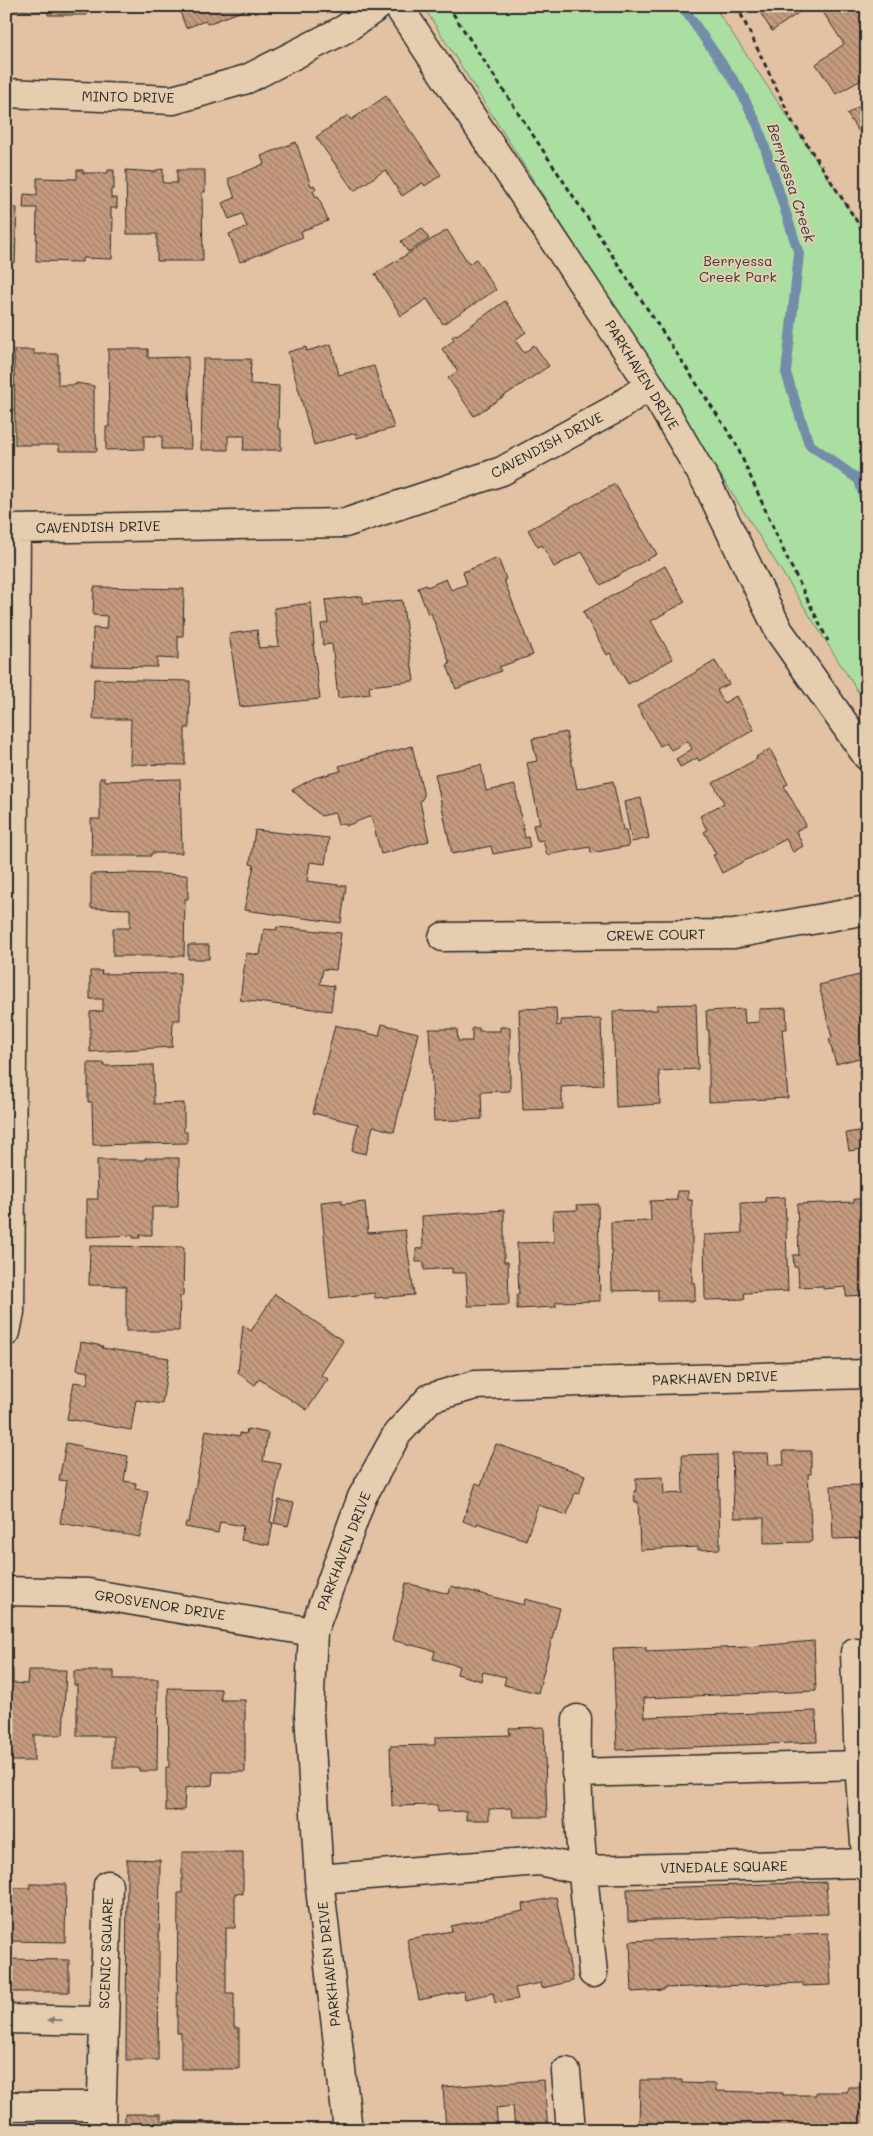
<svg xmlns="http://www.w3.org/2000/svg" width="873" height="2136" font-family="Mali,sans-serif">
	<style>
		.green { fill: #aadfa1; stroke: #6a8566 }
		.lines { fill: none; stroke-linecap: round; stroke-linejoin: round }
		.stream { stroke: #738da9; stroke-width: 10 }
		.building { fill: url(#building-back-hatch); stroke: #2b2b2b }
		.minor-casing { stroke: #2b2b2b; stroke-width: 31 }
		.path { stroke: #2b2b2b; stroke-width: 3; stroke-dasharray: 5 4; stroke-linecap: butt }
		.minor { stroke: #e7cdaf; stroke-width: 28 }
		.oneway { fill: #897c6d }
		.labels { text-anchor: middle; stroke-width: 4; stroke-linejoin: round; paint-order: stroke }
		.street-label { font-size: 14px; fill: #2b2b2b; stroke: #e7cdaf }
		.park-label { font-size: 14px; fill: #383d37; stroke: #e7cdaf }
		.water-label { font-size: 15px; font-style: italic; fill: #373b40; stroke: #e7cdaf }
	</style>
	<defs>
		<pattern id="building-back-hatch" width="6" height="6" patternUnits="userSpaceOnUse" patternTransform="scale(1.25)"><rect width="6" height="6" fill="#c59b7e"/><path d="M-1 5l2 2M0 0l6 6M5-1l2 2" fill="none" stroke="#a07f67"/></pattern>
	</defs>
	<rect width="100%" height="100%" fill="#e2c2a3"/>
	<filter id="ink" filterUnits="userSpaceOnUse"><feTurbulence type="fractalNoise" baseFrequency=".02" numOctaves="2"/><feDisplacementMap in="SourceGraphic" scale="10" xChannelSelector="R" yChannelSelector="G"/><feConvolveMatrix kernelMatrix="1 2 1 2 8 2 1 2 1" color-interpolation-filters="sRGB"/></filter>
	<g filter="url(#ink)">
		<path class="green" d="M423 6H714L867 236V706Z"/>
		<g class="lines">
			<path class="stream" d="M682 6 739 88 758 126 799 254 786 373 809 444 859 480 867 509"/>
		</g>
		<path class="building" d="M6 6H87V15H48V11L6 10Z
			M178 6H256L207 24 205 21 186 28Z
			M756 6H802L804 9 772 31Z
			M867 6V77L836 94 816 64 844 44 821 9 824 6Z
			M386 96 441 175 425 186 422 183 402 196 385 170 354 191 316 137 348 115 351 120Z
			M867 101V137L862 130 859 132 847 114Z
			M296 142 311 186 314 185 316 189 313 191 316 197 318 196 328 221 301 231 303 237 240 262 229 234 247 227 242 214 229 219 222 203 235 198 228 179 264 164 261 156Z
			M163 169V183H177V170H205V192H202L203 261H157V234H127L126 170 155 172 156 170Z
			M77 170H83V173H108V170H114V189H111V198H117V208H111V218H113L112 259 82 258V262L36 261 37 208H23L24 194 37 195V178L77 179Z
			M6 208H17L15 262H6Z
			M422 228 429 239 408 252 401 241Z
			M447 230 469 264 476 259 496 290 443 324 427 299 401 316 375 274Z
			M505 301 526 332 515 340 524 353 534 345 549 366 474 416 448 378 458 371 442 349 454 340 452 337 456 334 457 335Z
			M331 344 339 375 374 366 394 428 357 438 356 433 314 445 288 352 306 347 307 351Z
			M108 349H148V358L188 357 191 449H162V436H144V449L106 450V427H109Z
			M14 350H34V354H58V385H76V383L94 386V434H96L97 451H59V445H15Z
			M203 359H251L250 384 279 386 278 429H281V450H243L245 436H228V450H201Z
			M615 484 657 554 601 585 582 552 554 567 542 545 538 547 528 530Z
			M498 558 506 579 504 580 533 655 499 667 501 671 456 689 447 665 450 664 431 613 428 614 418 588 426 585 427 587 446 579 451 590 467 584 463 572Z
			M665 566 685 602 651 621 673 659 628 684 610 653 607 655 583 612Z
			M94 587 184 589 183 636H178V659L157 658V667L92 666 93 628 106 629 107 616 93 615Z
			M362 596 364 604 402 600 414 681 369 686 370 694 338 698 332 644 323 645 321 624 328 623 325 600Z
			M311 603 314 644H313L320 699 240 707 229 634 257 630 259 648 279 646 274 608Z
			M715 661 729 684 717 690 724 703 736 696 754 730 699 761 697 758 680 767 676 759 692 749 688 741 671 750 666 743 660 746 637 706Z
			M94 679 190 681 189 728H185V765L130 764 131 719H93Z
			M566 732 577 789 613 781 623 830H626L629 846 591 853 590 847 547 855 543 840 537 841 533 825 540 824 527 763 537 761 532 739Z
			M412 746 424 796 420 802 429 841 381 854 371 816 346 826V823L338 825 335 813 321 816 292 790 314 778 341 771 339 766Z
			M770 749 788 784 784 786 806 825 796 831 803 846 793 852 786 839 722 873 713 855 716 854 704 832 707 830 700 816 724 803 713 783 757 759 756 757Z
			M481 765 486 791 515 785 525 838 528 837 530 847 493 854 491 846 452 854 435 774Z
			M100 778H105V781L180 779 182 853H151V856H92L91 819H100Z
			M641 798 649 838 632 842 624 802Z
			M255 830 329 838 325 864 310 862 307 881 346 886 341 923 244 910 254 865 250 864Z
			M131 873 188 875V899H185L184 956H113V928H130V909L91 908V874Z
			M277 927 341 933 336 970 323 969 320 984 334 986 331 1011 240 1000 246 953 260 955 264 929 276 930Z
			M188 945H209V959H188Z
			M90 971H102L101 974 180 973V1020H173L172 1047 90 1052V1012L103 1011V999H90Z
			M866 971H867V1056L836 1064 829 1039 832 1038 819 985 867 973Z
			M696 1004 698 1069 659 1071 660 1104 616 1107 613 1011 657 1010V1005Z
			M556 1008 557 1026 561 1025V1020L601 1019 603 1085 561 1087 563 1109 523 1110 519 1009Z
			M786 1008 787 1029H782L788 1098 709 1102V1030H707L706 1011 744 1009 745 1023 759 1022V1009Z
			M382 1024 418 1033 394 1132 373 1126 366 1154 352 1151 358 1124 313 1113 335 1025 379 1036Z
			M500 1027H510V1091L481 1092 482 1119 434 1121 429 1029H457L458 1041H472V1028H479V1031H500Z
			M88 1063H104V1066L153 1065 154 1104 184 1103V1132H187V1143L93 1145 92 1102H88Z
			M867 1070V1148L849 1151 846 1133 865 1130 859 1071Z
			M145 1158H179L178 1207H152V1235H140V1238H133V1235L87 1237V1199H98L97 1160H145Z
			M677 1191H688V1200H692V1283H695V1301H658V1290L612 1291 611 1222 651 1221 650 1201 677 1200Z
			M785 1197 788 1291 744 1293 745 1299 705 1300 704 1235 742 1233 741 1203 765 1202V1198Z
			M854 1199H867V1295L846 1296V1287L823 1289V1286L799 1287 798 1267H794L793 1255H799L797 1204 854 1202Z
			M342 1200V1204L365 1202 368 1233 405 1230 414 1295 375 1298V1293L330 1298 321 1202Z
			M598 1204 600 1301 556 1302V1307L517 1309V1294L519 1295 517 1243 554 1242 553 1211 578 1210 577 1205Z
			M504 1210V1262H508L509 1305 468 1306 466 1273H452V1268L424 1270V1262H416V1249L423 1248 422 1216Z
			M90 1246 184 1247 183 1296H180L179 1331H126V1286L89 1285Z
			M275 1294 343 1341 321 1375 328 1379 307 1410 259 1379 255 1385 238 1373 243 1325 251 1331Z
			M81 1342 103 1346 102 1348 169 1358 162 1404 136 1400 131 1430 67 1419 74 1382 87 1384 89 1372 77 1370Z
			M247 1429 268 1433 263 1461 281 1464 270 1522 273 1523 269 1545 241 1540 243 1526 220 1522 218 1533 185 1527 186 1522H189L206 1430 240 1436V1433L246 1434Z
			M66 1443 81 1446V1448L128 1456 124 1481 136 1483 135 1489 148 1491 140 1537 60 1523 67 1481 59 1480Z
			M496 1444 585 1475 579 1494 575 1493 567 1515 538 1505 526 1540 477 1523 476 1526 463 1521 476 1483 481 1485Z
			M783 1451H811V1474H808L812 1542 764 1543V1518H734L732 1453H768L769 1465H784Z
			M718 1454 720 1549 698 1550V1547L640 1550 638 1502H635L634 1491H636V1478L663 1477 664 1494 683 1493 682 1455Z
			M863 1481H867V1538L833 1539 831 1486 863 1485Z
			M279 1500 294 1503 288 1526 274 1523Z
			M406 1583 449 1594 451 1586 524 1605 525 1599 560 1608 538 1693 504 1685 506 1677 483 1672 481 1681 457 1674 459 1666 433 1659 435 1651 392 1640Z
			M814 1641 816 1691 644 1698 645 1717 816 1711 817 1742 617 1750 613 1648 646 1647V1651L747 1647Z
			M6 1669H13V1683L27 1684 28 1670H66L63 1735H34V1761H6Z
			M74 1671H114V1679H158L157 1771H139V1768H113V1736H77V1685H74Z
			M168 1688 221 1689V1700H245V1772H213L212 1785 185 1788 184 1810 166 1811V1767H169Z
			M544 1727 547 1817H513L512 1808 489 1809V1820H466V1811L438 1812 437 1805 392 1806 390 1746 435 1745V1737L510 1735 509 1728Z
			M182 1852H243V1894L235 1893V1928H226V1993H234V2028H239V2069H181V2033H177L178 1893H182Z
			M127 1859 160 1860 158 2060H126Z
			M826 1882 828 1914 628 1921 627 1889Z
			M30 1884H66L65 1942 6 1941V1888H30Z
			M556 1897 573 1981 542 1988 541 1983 515 1988 518 1999 495 2003 493 1993 465 1999 464 1991 419 2000 407 1939 452 1931 451 1926 523 1911 522 1904Z
			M828 1933 831 1985 803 1986V1983L664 1988V1990L632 1992 630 1941Z
			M6 1959 69 1960V1992H6Z
			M544 2080 548 2130H515L513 2106 496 2108 498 2130H446L443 2087Z
			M640 2080H682V2083L716 2084V2091L783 2093V2095H816V2092H847L848 2087H867V2130H639Z
			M125 2114H161V2121L233 2122V2130H255H125Z"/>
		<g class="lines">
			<g class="minor-casing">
				<path id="minor" d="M398 6 650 385 707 483 779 631 867 756
					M6 93 173 100 247 79 345 29 378 6
					M443 937 734 934 867 910
					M6 1332 10 1312 16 529 345 523 502 471 615 409 650 385
					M6 1591 88 1593 313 1632
					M855 1652 859 1765 867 1868
					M577 1719C575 1804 584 1888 593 1973
					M576 1773 859 1765
					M319 1879 539 1861 582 1870 867 1863
					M6 2019 103 2021
					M566 2072 571 2130
					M6 2106H101
					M101 2130 108 1885
					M348 2130 319 1879 309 1713 313 1632 362 1497 397 1434 430 1398 475 1385 867 1374"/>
			</g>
			<path class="path" d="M448 6 735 442 785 554 828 641
				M737 6 792 121 867 237"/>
			<use href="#minor" class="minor"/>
		</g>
		<defs><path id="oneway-solid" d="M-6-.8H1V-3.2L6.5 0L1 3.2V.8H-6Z" transform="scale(1.25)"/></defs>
		<use class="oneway" href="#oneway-solid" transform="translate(55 2020) rotate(-179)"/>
	</g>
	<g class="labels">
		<g class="street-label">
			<text transform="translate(128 97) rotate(1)" y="5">MINTO DRIVE</text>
			<text transform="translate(642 375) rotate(58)" y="5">PARKHAVEN DRIVE</text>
			<text transform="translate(547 445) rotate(-28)" y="5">CAVENDISH DRIVE</text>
			<text transform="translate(98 527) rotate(-1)" y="5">CAVENDISH DRIVE</text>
			<text transform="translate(656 935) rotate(-1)" y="5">CREWE COURT</text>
			<text transform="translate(715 1378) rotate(-2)" y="5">PARKHAVEN DRIVE</text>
			<text transform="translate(344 1551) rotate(-69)" y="5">PARKHAVEN DRIVE</text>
			<text transform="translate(160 1605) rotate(9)" y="5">GROSVENOR DRIVE</text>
			<text transform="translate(724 1867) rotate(-1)" y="5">VINEDALE SQUARE</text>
			<text transform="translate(106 1953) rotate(-88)" y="5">SCENIC SQUARE</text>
			<text transform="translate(329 1964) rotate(-96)" y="5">PARKHAVEN DRIVE</text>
		</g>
		<g class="park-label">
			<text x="738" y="266">Berryessa<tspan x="738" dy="16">Creek Park</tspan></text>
		</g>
		<g class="water-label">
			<text transform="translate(791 183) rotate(72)" y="5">Berryessa Creek</text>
		</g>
	</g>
	<rect width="873" height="2136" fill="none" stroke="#e7cdaf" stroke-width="25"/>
	<rect x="12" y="12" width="848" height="2111" fill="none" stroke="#2b2b2b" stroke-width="2" filter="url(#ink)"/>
</svg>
